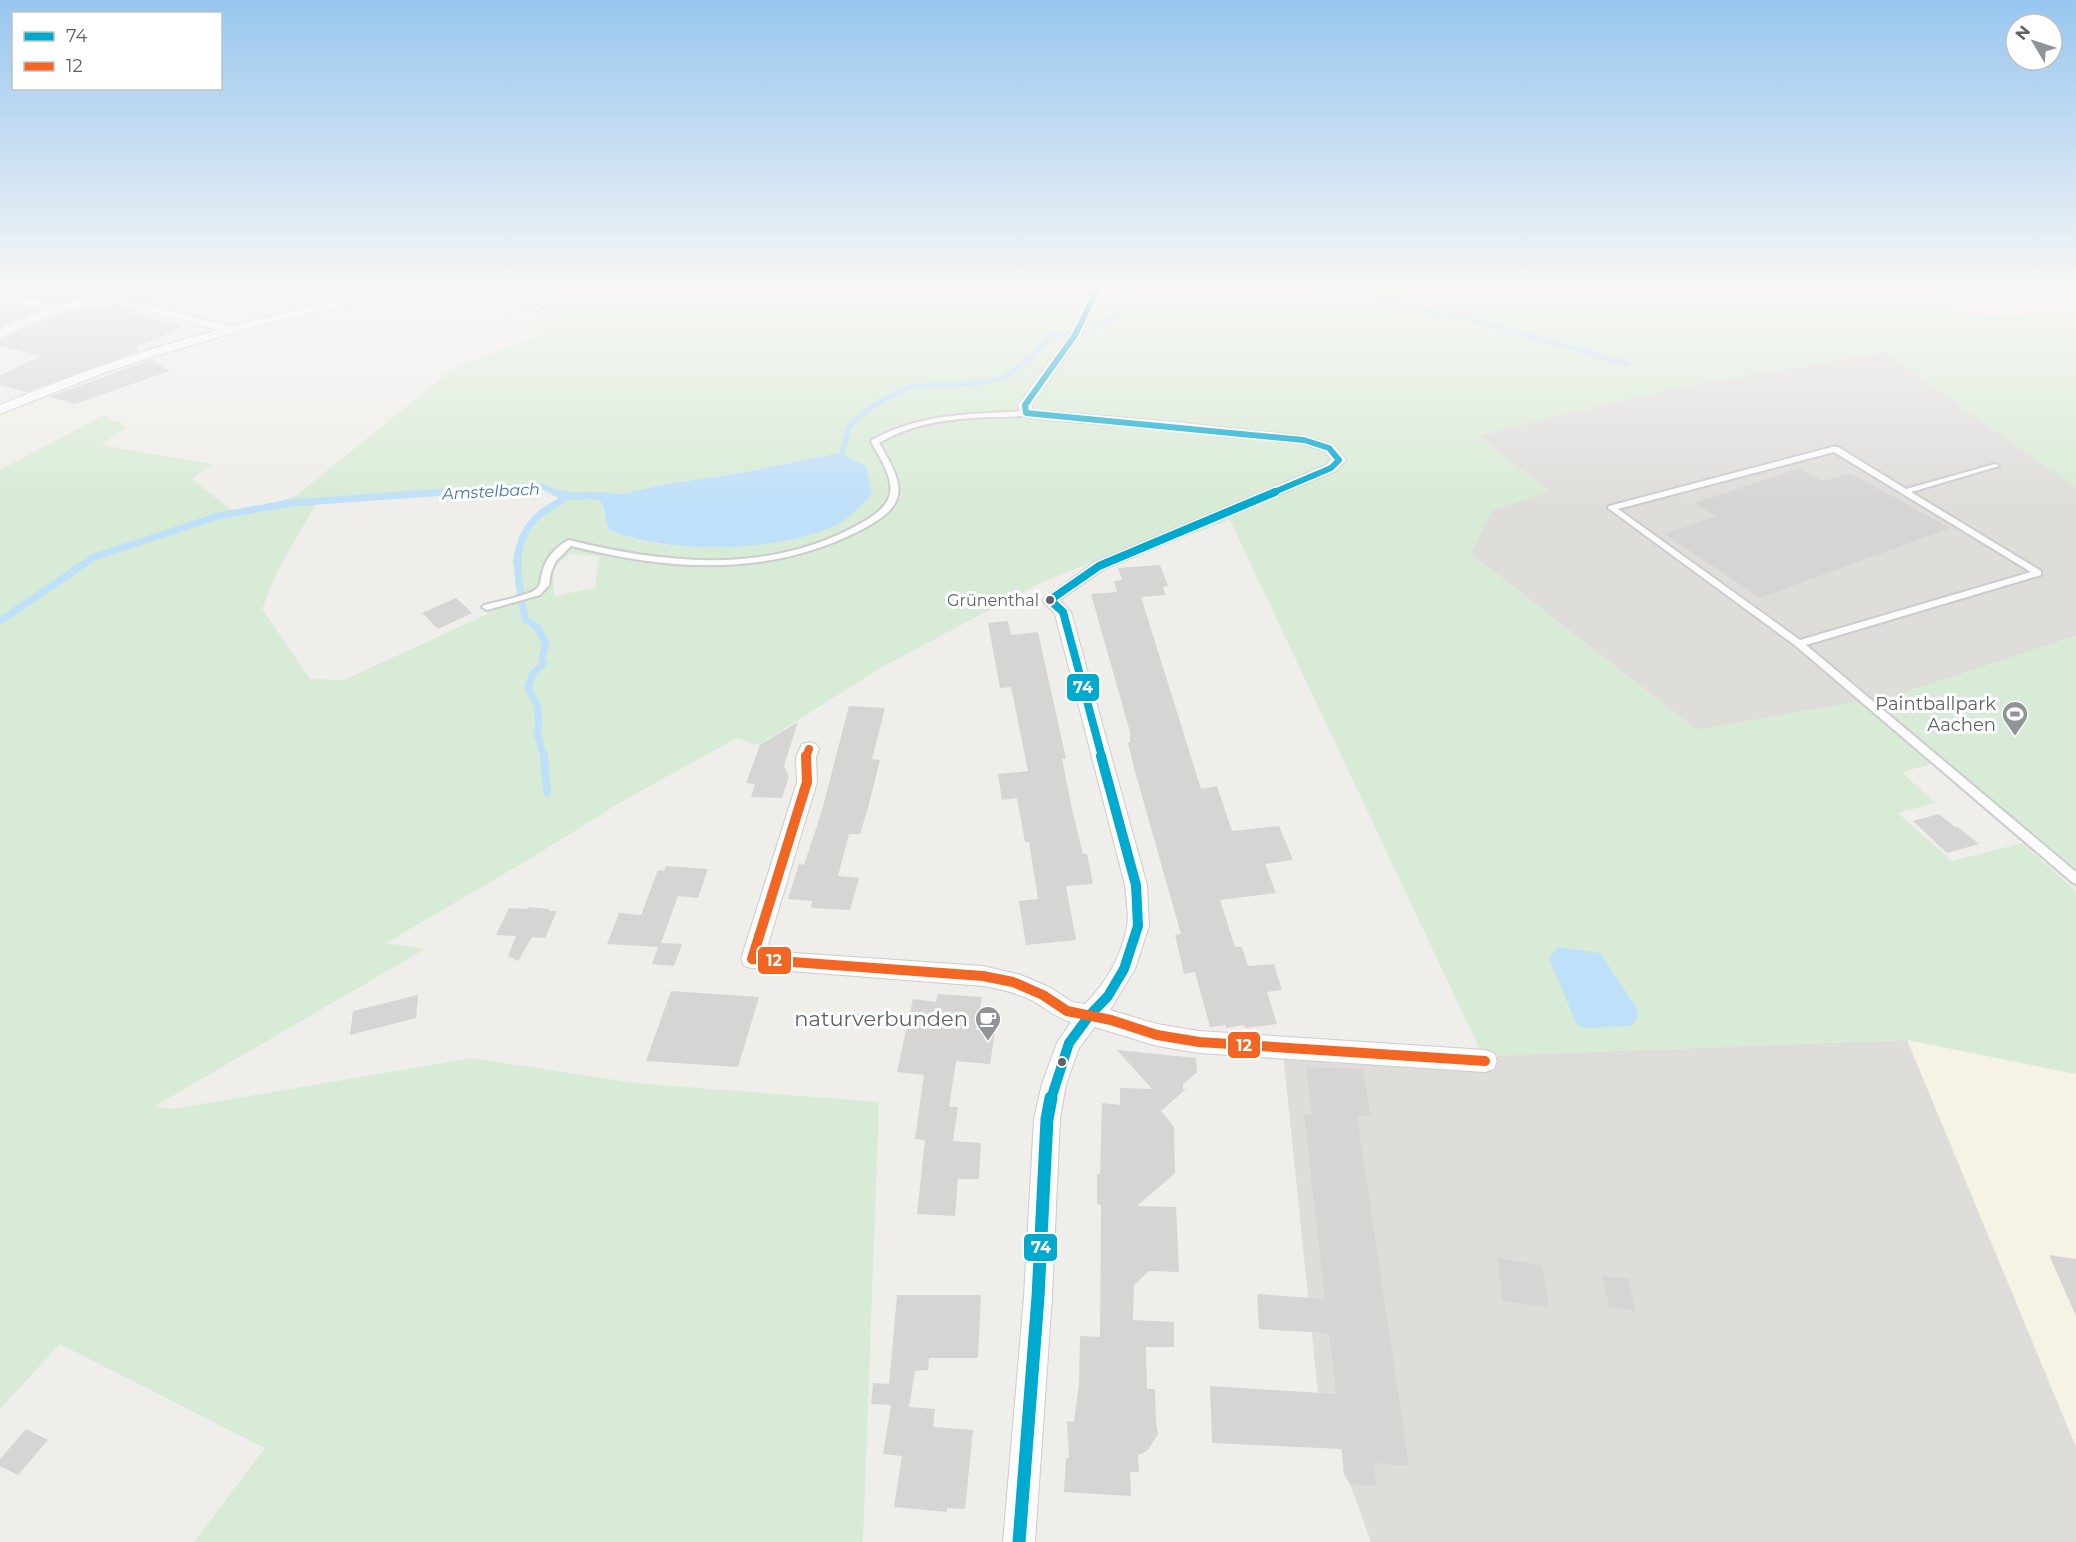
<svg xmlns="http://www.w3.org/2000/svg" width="2076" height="1542" font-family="Montserrat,sans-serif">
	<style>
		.commercial { fill: #f7f3e4 }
		.industrial { fill: #dfddda }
		.green { fill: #d8ebd6; fill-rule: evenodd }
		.water { fill: #bfe0f9 }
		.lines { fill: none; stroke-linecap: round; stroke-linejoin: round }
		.stream-far2 { stroke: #bfe0f9; stroke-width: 5 }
		.stream-far1 { stroke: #bfe0f9; stroke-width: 7 }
		.stream { stroke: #bfe0f9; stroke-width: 8 }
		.building { fill: #d6d5d3 }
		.service-casing { stroke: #cbcccc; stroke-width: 4 }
		.minor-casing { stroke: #cbcccc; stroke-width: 2 }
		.service { fill: #fdfcfc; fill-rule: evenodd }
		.minor { fill: #fdfcfc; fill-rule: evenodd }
		.bus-1-far3-casing { stroke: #fff; stroke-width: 9 }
		.bus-1-far2-casing { stroke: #fff; stroke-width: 11 }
		.bus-1-far1-casing { stroke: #fff; stroke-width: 14 }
		.bus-1-casing { stroke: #fff; stroke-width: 17 }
		.bus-2-far1-casing { stroke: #fff; stroke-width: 11 }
		.bus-2-casing { stroke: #fff; stroke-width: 14 }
		.bus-1-far3 { stroke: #00a9ce; stroke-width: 6 }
		.bus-1-far2 { stroke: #00a9ce; stroke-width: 8 }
		.bus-1-far1 { stroke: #00a9ce; stroke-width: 10 }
		.bus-1 { stroke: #00a9ce; stroke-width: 13 }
		.bus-2-far1 { stroke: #f26522; stroke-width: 8 }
		.bus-2 { stroke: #f26522; stroke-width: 10 }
		.bus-dot { fill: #5f6368; stroke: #fff; stroke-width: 2 }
		.labels { text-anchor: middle; stroke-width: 6; stroke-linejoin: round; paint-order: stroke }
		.far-water-label { font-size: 16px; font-style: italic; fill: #4174aa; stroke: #fff }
		.bus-label { font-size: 16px; fill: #5f6368; stroke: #fff; text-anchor: end }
		.poi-label { font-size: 18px; fill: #5f6368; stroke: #fff; text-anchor: end }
		.near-poi-label { font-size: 21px; fill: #5f6368; stroke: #fff; text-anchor: end }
		.line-badge { stroke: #fff; stroke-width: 2 }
		.badge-label { font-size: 16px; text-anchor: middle; font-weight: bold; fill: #fff }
	</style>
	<rect width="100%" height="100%" fill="#efeeea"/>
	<path class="commercial" d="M1907 1040 2076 1074V1447Z"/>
	<path class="industrial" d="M1884 352 2076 488V636L1897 695 1697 730 1471 554 1491 511 1478 436 1534 420 1682 387Z
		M1907 1040 2076 1447V1542H1371L1350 1484 1344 1474 1336 1395 1318 1393 1283 1053 1483 1056Z"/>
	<path class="green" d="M553 288H1928L1964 318 2076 311V488L1884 352 1681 387 1478 435 1549 491 1491 511 1471 554 1697 730 1897 695 2076 636V869L1945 760 1902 772 1935 803 1898 813 1952 861 2022 843 2076 891V1074L1907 1040 1483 1056 1230 520 1171 542 1167 532 1040 583 882 667 759 745 737 738 626 799 523 863 386 943 425 949 155 1106 173 1109 472 1058 633 1083 879 1102 863 1542H194L265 1448 60 1344 0 1409V470L104 415 113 422 118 420 125 428 101 445 212 464 192 479 238 515 296 496 451 370 541 334 530 328 550 319 543 315 562 307 536 295ZM837 454 813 534C747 547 673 557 609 530L600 500 604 492 622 494 661 485 747 472ZM534 487 560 498 536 515 525 528 514 550 512 561 519 590 507 605 344 680 310 679 262 609 278 570 317 502ZM570 554 599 556 595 588 554 596V568L544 563 555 566Z"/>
	<path class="water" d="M839 453 866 466 872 494C862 505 851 517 838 524 779 553 669 555 609 530 604 518 606 504 595 496L604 492 622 494 661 485 747 472Z
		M1558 947 1600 953 1637 1009V1020L1630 1026 1584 1028 1576 1023 1549 958Z"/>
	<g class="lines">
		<path class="stream-far2" d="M1324 288 1462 317 1628 364
			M837 460 842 453 849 426 867 410 890 396 910 387 988 382 1003 377 1021 365 1053 335 1090 331 1119 313 1122 297 1135 288
			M424 493 520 486H543L557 493"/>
		<path class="stream-far1" d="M554 492C571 500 588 493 606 497
			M0 621 94 557 218 516 290 503 445 492
			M544 757 537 734 539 723 537 705 528 687 533 673 544 663 542 658 546 644 537 627 525 619C519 583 507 545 538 516 546 508 557 505 565 497"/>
		<path class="stream" d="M544 756 547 792"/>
	</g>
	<path class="building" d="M43 288H118L111 293 55 303 25 296Z
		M138 288H180L147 303 128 299Z
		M7 303 37 311 0 327V306Z
		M113 304 134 310 128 312 183 326 136 348 139 351 26 392 0 385V375L41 356 0 346V340L59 314Z
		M152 359 169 371 75 404 49 397Z
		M1800 468 1823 481 1850 473 1950 528 1760 598 1665 534 1716 516 1695 503Z
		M1160 565 1168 586 1163 587 1165 595 1141 597 1201 789 1217 786 1232 831 1279 826 1293 860 1265 864 1276 893 1220 900 1235 947H1242L1248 966 1274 964 1282 990 1267 992 1277 1024 1245 1028 1244 1025 1226 1028V1025L1210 1027 1195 972 1184 974 1175 935 1181 934 1134 768 1128 743 1130 742V732L1091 594 1117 592 1114 581 1122 580 1118 568Z
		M456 598 472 613 438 629 422 613Z
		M1008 621 1011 635 1038 632 1066 759H1062L1072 809 1083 854H1087L1093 884 1066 886 1076 940 1026 945 1019 901 1038 899 1029 842H1025L1017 798 1002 800 998 774 1028 771 1011 687 1000 688 988 623Z
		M849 706 885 708 872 759 880 760 868 808 860 834H849L838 876 859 878 850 910 811 908 812 901 788 899 799 864 804 865 821 814Z
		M798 722 784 766 789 776 782 798 751 797 755 784 746 783 760 745Z
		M1939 814 1955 827H1958L1979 844 1947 853 1913 821Z
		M666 866 708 869 698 898 678 896 661 943 682 944 674 966 652 964 658 947 607 944 619 913 641 915 658 870 664 871Z
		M528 907 550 909 549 911H557L545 938 532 937 518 961 508 956 516 936 496 935 509 908 527 909Z
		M671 991 759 997 738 1067 646 1061Z
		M938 994 982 997 976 1030 995 1032 990 1064 956 1061 949 1107H958L953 1141 981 1143 979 1179H958L955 1216 917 1214 925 1140 915 1139 924 1075 897 1072 913 999 936 1002Z
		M418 995 416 1018 350 1035 353 1011Z
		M1117 1050 1196 1058 1197 1072 1183 1084V1089H1186L1161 1111 1174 1127 1175 1173 1137 1206 1176 1207 1179 1272 1149 1271 1134 1285 1133 1320 1174 1322V1347H1146L1147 1389H1155L1156 1422 1158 1434 1147 1451 1138 1455 1139 1472H1130L1131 1496 1064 1492 1066 1458H1069L1067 1421 1074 1422 1079 1384 1080 1336 1100 1337 1101 1205 1097 1204V1174H1100L1102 1103 1120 1105V1088L1152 1089Z
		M1306 1067 1363 1069 1371 1116H1357L1409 1466 1374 1463 1376 1486 1350 1484 1344 1474 1342 1449 1212 1443 1210 1386 1336 1394 1329 1333 1259 1329 1257 1294 1325 1299 1304 1114H1312Z
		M2049 1255 2076 1259V1316Z
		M1497 1258 1542 1265 1549 1307 1503 1301Z
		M1602 1276 1629 1279 1635 1311 1609 1307Z
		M897 1295H981L978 1358H929L928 1370 915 1371 909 1407 935 1409 933 1427 973 1430 965 1509 947 1508V1512L894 1507 902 1456 883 1454 891 1405 871 1404 873 1383 889 1384Z
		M26 1429 48 1440 18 1475 0 1466V1459Z"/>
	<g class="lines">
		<g class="service-casing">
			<path id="service" d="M508 294H512L550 312 545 313 508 296Z
				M1026 411H1029V415C1015 417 1001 417 987 417 949 419 913 423 879 443 907 489 909 506 857 532 765 578 667 570 571 546L556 561 551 572 549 585 540 595 487 610 482 607 484 605C496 602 526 596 535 590 542 585 540 580 542 573 545 559 556 546 569 540 661 563 760 574 848 530 900 504 900 490 871 442L872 440C920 413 973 414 1026 411Z
				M1832 447H1838L1906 489 1995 464 1999 466 1911 492 2041 571V575L1806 645 2076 872V884L2072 882 1796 646 1608 508 1609 506ZM1834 452 2031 572 1800 640 1618 509Z"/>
		</g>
		<g class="minor-casing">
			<path id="minor" d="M123 288H136L124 300 231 326 392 288H415L257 326 155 356 104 373 0 414V405C71 375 143 350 217 330L113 302 58 312 0 338V329L44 310 0 299V292L55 305 112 295Z
				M489 288C504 288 518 288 533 288L510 298Z
				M1092 288H1104L1081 335 1032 405V410L1166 421 1304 436 1334 445 1346 460 1336 471 1105 569 1060 600 1071 612 1147 885 1149 926 1135 969 1110 1010 1157 1024 1199 1031 1485 1050 1494 1053 1497 1061 1494 1069 1485 1072 1199 1053 1157 1046 1095 1027 1079 1048 1066 1084 1060 1119 1052 1297 1035 1542H1003L1024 1297 1034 1119 1042 1084 1057 1043 1071 1022C1056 1018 1046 1008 1033 1001 1017 993 1001 989 983 986L752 968 744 966 741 959 797 782 796 757 802 744 809 742 816 744 819 749 816 757 817 782 766 951 983 966 1021 975 1051 988 1072 1002 1085 1004C1106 983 1121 957 1127 927 1129 914 1126 898 1125 885L1055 614 1042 600 1093 563 1326 465 1331 459 1324 451 1303 444 1166 429 1041 420 1021 416 1018 405 1069 335Z"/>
		</g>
		<use href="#service" class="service"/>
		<use href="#minor" class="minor"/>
		<g class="bus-1-far3-casing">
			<path id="bus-1-far3" d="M1098 288 1075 335 1025 405 1026 413 1304 440 1329 448 1339 460 1331 468 1272 493"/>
		</g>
		<g class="bus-1-far2-casing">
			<path id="bus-1-far2" d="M1102 757 1063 612 1050 600 1099 566 1275 492"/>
		</g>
		<g class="bus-1-far1-casing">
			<path id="bus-1-far1" d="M1051 1099 1069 1043 1089 1016 1108 996 1124 969 1138 926 1136 885 1101 756"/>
		</g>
		<g class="bus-1-casing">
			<path id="bus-1" d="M1019 1542 1038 1297 1047 1119 1051 1098"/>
		</g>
		<g class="bus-2-far1-casing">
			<path id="bus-2-far1" d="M806 757 809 749"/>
		</g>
		<g class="bus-2-casing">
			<path id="bus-2" d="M806 756 807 782 752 959 983 976 1013 982 1043 995 1067 1011 1111 1020 1157 1035 1199 1042 1485 1061"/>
		</g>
		<use href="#bus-1-far3" class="bus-1-far3"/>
		<use href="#bus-1-far2" class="bus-1-far2"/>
		<use href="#bus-1-far1" class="bus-1-far1"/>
		<use href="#bus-1" class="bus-1"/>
		<use href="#bus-2-far1" class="bus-2-far1"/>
		<use href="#bus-2" class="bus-2"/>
	</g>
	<linearGradient id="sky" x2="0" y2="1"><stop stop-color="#97c6ef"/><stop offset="0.57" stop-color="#f8f7f6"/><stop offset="1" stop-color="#f8f7f6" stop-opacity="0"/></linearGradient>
	<rect width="2076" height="504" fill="url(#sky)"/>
	<defs>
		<g id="stadium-pin" transform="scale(1.35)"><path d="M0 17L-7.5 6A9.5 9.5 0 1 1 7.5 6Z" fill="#919496" stroke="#fff"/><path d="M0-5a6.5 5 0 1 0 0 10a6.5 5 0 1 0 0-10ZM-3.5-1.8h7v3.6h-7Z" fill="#fff"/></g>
		<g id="cafe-pin" transform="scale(1.35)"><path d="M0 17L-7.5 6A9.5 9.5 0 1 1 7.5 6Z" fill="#919496" stroke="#fff"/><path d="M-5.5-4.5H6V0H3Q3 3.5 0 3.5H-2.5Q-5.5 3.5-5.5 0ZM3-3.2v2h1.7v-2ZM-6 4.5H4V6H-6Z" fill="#fff"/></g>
	</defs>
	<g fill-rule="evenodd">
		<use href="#stadium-pin" x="2015" y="714"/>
		<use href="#cafe-pin" x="988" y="1019"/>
	</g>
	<g class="bus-dot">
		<circle cx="1050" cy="600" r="5"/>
		<circle cx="1062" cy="1062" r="5"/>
	</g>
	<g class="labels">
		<g class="far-water-label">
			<text transform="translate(491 491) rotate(-3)" y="6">Amstelbach</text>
		</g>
		<g class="bus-label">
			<text x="1039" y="606">Grünenthal</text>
		</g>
		<g class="poi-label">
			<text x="1996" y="710">Paintballpark<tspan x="1996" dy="21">Aachen</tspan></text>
		</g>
		<g class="near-poi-label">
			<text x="968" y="1026">naturverbunden</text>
		</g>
	</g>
	<g class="line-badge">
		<rect x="1066" y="673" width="34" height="29" rx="6" fill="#00a9ce"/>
		<rect x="757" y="946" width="35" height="29" rx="6" fill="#f26522"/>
		<rect x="1227" y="1031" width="34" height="28" rx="6" fill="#f26522"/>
		<rect x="1023" y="1233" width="35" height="29" rx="6" fill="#00a9ce"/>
	</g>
	<g class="badge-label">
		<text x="1083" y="693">74</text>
		<text x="774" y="966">12</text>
		<text x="1244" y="1051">12</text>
		<text x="1041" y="1253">74</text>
	</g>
	<rect x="12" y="12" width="210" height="78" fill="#ffffff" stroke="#bfc1c3" stroke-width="1.5"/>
	<rect x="24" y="32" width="30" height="9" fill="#00a9ce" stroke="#bfc1c3" stroke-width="1.5"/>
	<text x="66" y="42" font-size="18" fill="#5f6368">74</text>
	<rect x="24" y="62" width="30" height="9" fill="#f26522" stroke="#bfc1c3" stroke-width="1.5"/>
	<text x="66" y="72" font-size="18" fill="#5f6368">12</text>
	<g transform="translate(2034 42) rotate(309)"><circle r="28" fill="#ffffff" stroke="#bfc1c3" stroke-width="1.5"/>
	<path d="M0-4.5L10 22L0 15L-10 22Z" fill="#919496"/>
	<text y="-9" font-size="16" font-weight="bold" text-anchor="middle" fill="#5f6368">N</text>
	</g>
</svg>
